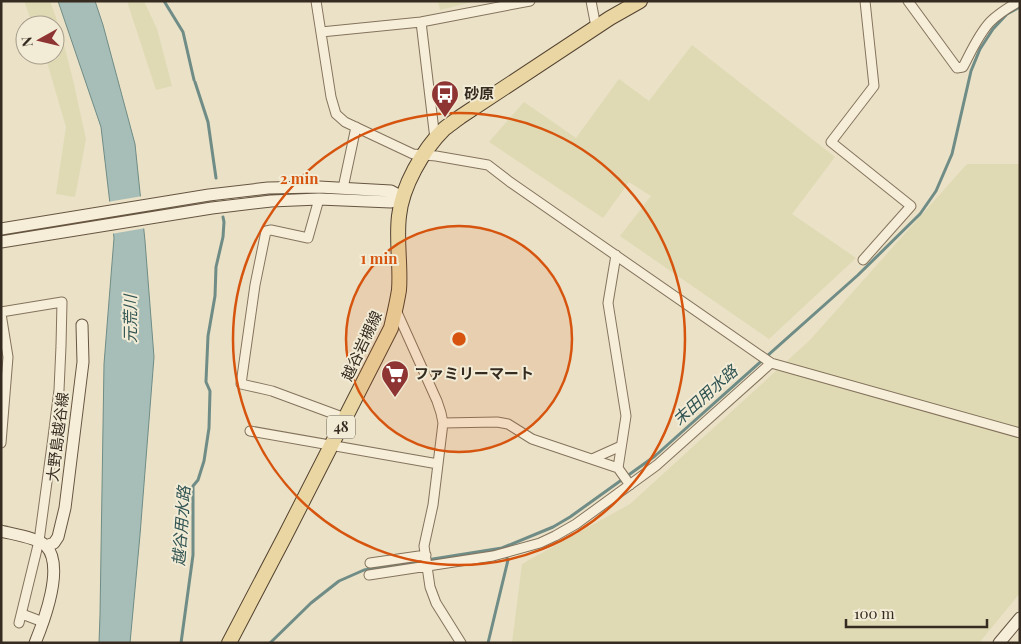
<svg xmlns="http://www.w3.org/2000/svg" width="1021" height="644" font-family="'Playfair Display','Noto Sans JP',serif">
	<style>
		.farmland { fill: #dfdab4 }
		.water { fill: #a7beb8; stroke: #6f8c86 }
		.pier { fill: #eae1c6 }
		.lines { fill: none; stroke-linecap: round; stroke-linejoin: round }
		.stream { stroke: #6f8c86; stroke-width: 3 }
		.street-casing { stroke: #84735d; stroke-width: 11 }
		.secondary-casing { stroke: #665541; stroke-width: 13 }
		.primary-casing { stroke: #534231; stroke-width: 16 }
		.street { stroke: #f6eed9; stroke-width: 9 }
		.secondary { stroke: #f6eed9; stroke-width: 11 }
		.primary { stroke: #ead6a2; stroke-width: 14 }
		.ring { fill: none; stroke: #d6540e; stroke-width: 2.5 }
		.labels { text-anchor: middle; stroke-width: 4; stroke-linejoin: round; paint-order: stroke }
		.shield { fill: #f2ebd5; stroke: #6e6556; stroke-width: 1 }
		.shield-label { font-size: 14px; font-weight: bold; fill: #362b20 }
		.poi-label { font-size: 15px; font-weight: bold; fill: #362b20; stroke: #f2ebd5; text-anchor: start }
		.street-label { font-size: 15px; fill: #362b20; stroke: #f2ebd5 }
		.water-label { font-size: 16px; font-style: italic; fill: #315453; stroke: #f2ebd5 }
		.centre { fill: #d6540e; stroke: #f2ebd5; stroke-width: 2.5 }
		.ring-label { font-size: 15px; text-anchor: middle; font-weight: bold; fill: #d6540e; stroke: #f2ebd5; stroke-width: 4; stroke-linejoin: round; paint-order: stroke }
	</style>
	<rect width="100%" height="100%" fill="#eae1c6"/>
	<path class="farmland" d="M24 1H50L59 26 73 80 86 139 75 197 56 194 66 127 45 55H55V25H33Z
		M127 1H144L157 29 172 86 156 90Z
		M438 1H476L440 10Z
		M692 45 835 157 792 214 856 258 769 339 620 236 651 196 629 182 603 218 489 142 524 102 576 138 619 79 649 101Z
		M967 164H1020V593L979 643H512L522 564 630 504 810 340Z"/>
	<path class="water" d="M58 1H95L103 25 135 144 145 241 154 357 140 535 130 643H99L100 615 104 364 114 238 101 127Z"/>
	<path class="pier" d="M143 196 146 228 111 234 107 202Z"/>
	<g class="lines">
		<path class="stream" d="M164 1 183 32 194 80
			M195 82 208 122 216 178
			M206 381 208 336 215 296 216 267 223 237 224 222 223 217
			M181 643 193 555V486L198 480 204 461 209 428 210 391 206 382
			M270 643 311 603 339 581 364 570 502 548 553 527 570 517 655 456 858 275 920 214 936 191 952 154 971 71 980 49 993 29 1007 14 1020 7
			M488 643 508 560 504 553"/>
		<g class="street-casing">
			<path id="street" d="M316 1 331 97 336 114 345 122 413 154 436 156 488 165 510 182 771 363 1020 433
				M591 1 596 27
				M908 1 957 68 963 67C971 52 978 35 990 22 999 13 1009 7 1020 1
				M421 22 435 139
				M321 32 421 22 530 1
				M343 188 356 127
				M319 199 308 238 271 230 266 231 255 285 241 384 272 391 345 418
				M616 255 608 303 626 416 618 468
				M863 260 911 206 831 142 874 86 865 1
				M396 310 437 401 441 413 443 423 433 505 424 546 430 587 436 603 461 643
				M1 312 62 302 61 346 59 390 52 445 39 541 19 623
				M1 314 8 357 1 443
				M443 423 497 422 508 424 532 439 618 468 630 485
				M250 431 438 464
				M592 459 621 446
				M370 563 426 555
				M369 575 493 556 540 543 555 536 576 524 657 465 771 363
				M22 614 43 622"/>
		</g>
		<g class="secondary-casing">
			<path id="secondary" d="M1 229 209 195 268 188 319 187 391 191 402 197
				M1 242 212 208 271 201 319 199 391 202 402 197
				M1 531C12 534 39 538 46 546 65 566 44 621 35 643
				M46 546 54 543 58 537 65 508 83 362 82 325
				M999 643 1020 618"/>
		</g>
		<g class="primary-casing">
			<path id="primary" d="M229 643 285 536 391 328C394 315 397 303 399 290 401 266 396 241 399 216 402 186 423 150 444 129 449 125 455 121 460 117L610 18 640 1"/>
		</g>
		<use href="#street" class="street"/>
		<use href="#secondary" class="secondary"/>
		<use href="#primary" class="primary"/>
	</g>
	<circle cx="459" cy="339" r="113" fill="#d6540e" fill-opacity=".12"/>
	<g class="ring">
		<circle cx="459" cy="339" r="113"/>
		<circle cx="459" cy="339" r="226"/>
	</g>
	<defs>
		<g id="bus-pin" transform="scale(1.4375)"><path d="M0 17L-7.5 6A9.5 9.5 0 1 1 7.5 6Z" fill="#8e3533" stroke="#f2ebd5"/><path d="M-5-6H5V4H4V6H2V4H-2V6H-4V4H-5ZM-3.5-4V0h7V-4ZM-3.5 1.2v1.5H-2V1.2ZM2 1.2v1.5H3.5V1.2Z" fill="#fff"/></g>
		<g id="supermarket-pin" transform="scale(1.4375)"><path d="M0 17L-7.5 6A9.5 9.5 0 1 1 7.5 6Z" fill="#8e3533" stroke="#f2ebd5"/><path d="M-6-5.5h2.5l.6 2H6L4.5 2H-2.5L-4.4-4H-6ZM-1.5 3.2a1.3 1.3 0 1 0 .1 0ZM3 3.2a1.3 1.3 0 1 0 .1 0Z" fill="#fff"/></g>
	</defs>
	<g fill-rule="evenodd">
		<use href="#bus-pin" x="445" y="94"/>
		<use href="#supermarket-pin" x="395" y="374"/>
	</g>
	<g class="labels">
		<rect class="shield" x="327" y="415.5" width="28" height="23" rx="4"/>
		<g class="shield-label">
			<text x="341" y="432">48</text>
		</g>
		<g class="poi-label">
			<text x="464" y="99">砂原</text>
			<text x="414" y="379">ファミリーマート</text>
		</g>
		<g class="street-label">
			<text transform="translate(362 346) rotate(-65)" y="5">越谷岩槻線</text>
			<text transform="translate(58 437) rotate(-83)" y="5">大野島越谷線</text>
		</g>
		<g class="water-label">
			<text transform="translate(130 319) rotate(-90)" y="6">元荒川</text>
			<text transform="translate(705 395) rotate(-42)" y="6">末田用水路</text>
			<text transform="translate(181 526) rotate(-86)" y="6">越谷用水路</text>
		</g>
	</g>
	<circle cx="459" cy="339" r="8" class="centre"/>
	<g class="ring-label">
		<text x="299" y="184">2 min</text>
		<text x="379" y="264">1 min</text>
	</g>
	<rect width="1021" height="644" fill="none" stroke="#362b20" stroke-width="5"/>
	<g transform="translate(40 40) rotate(262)"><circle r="24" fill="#f2ebd5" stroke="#a79e8d"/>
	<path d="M0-4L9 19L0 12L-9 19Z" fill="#8e3533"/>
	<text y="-8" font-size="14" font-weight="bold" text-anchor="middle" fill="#362b20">N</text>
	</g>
	<path d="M846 619v8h141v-8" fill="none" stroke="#362b20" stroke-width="2.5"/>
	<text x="854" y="619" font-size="15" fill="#362b20" stroke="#f2ebd5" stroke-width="4" paint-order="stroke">100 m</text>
</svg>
